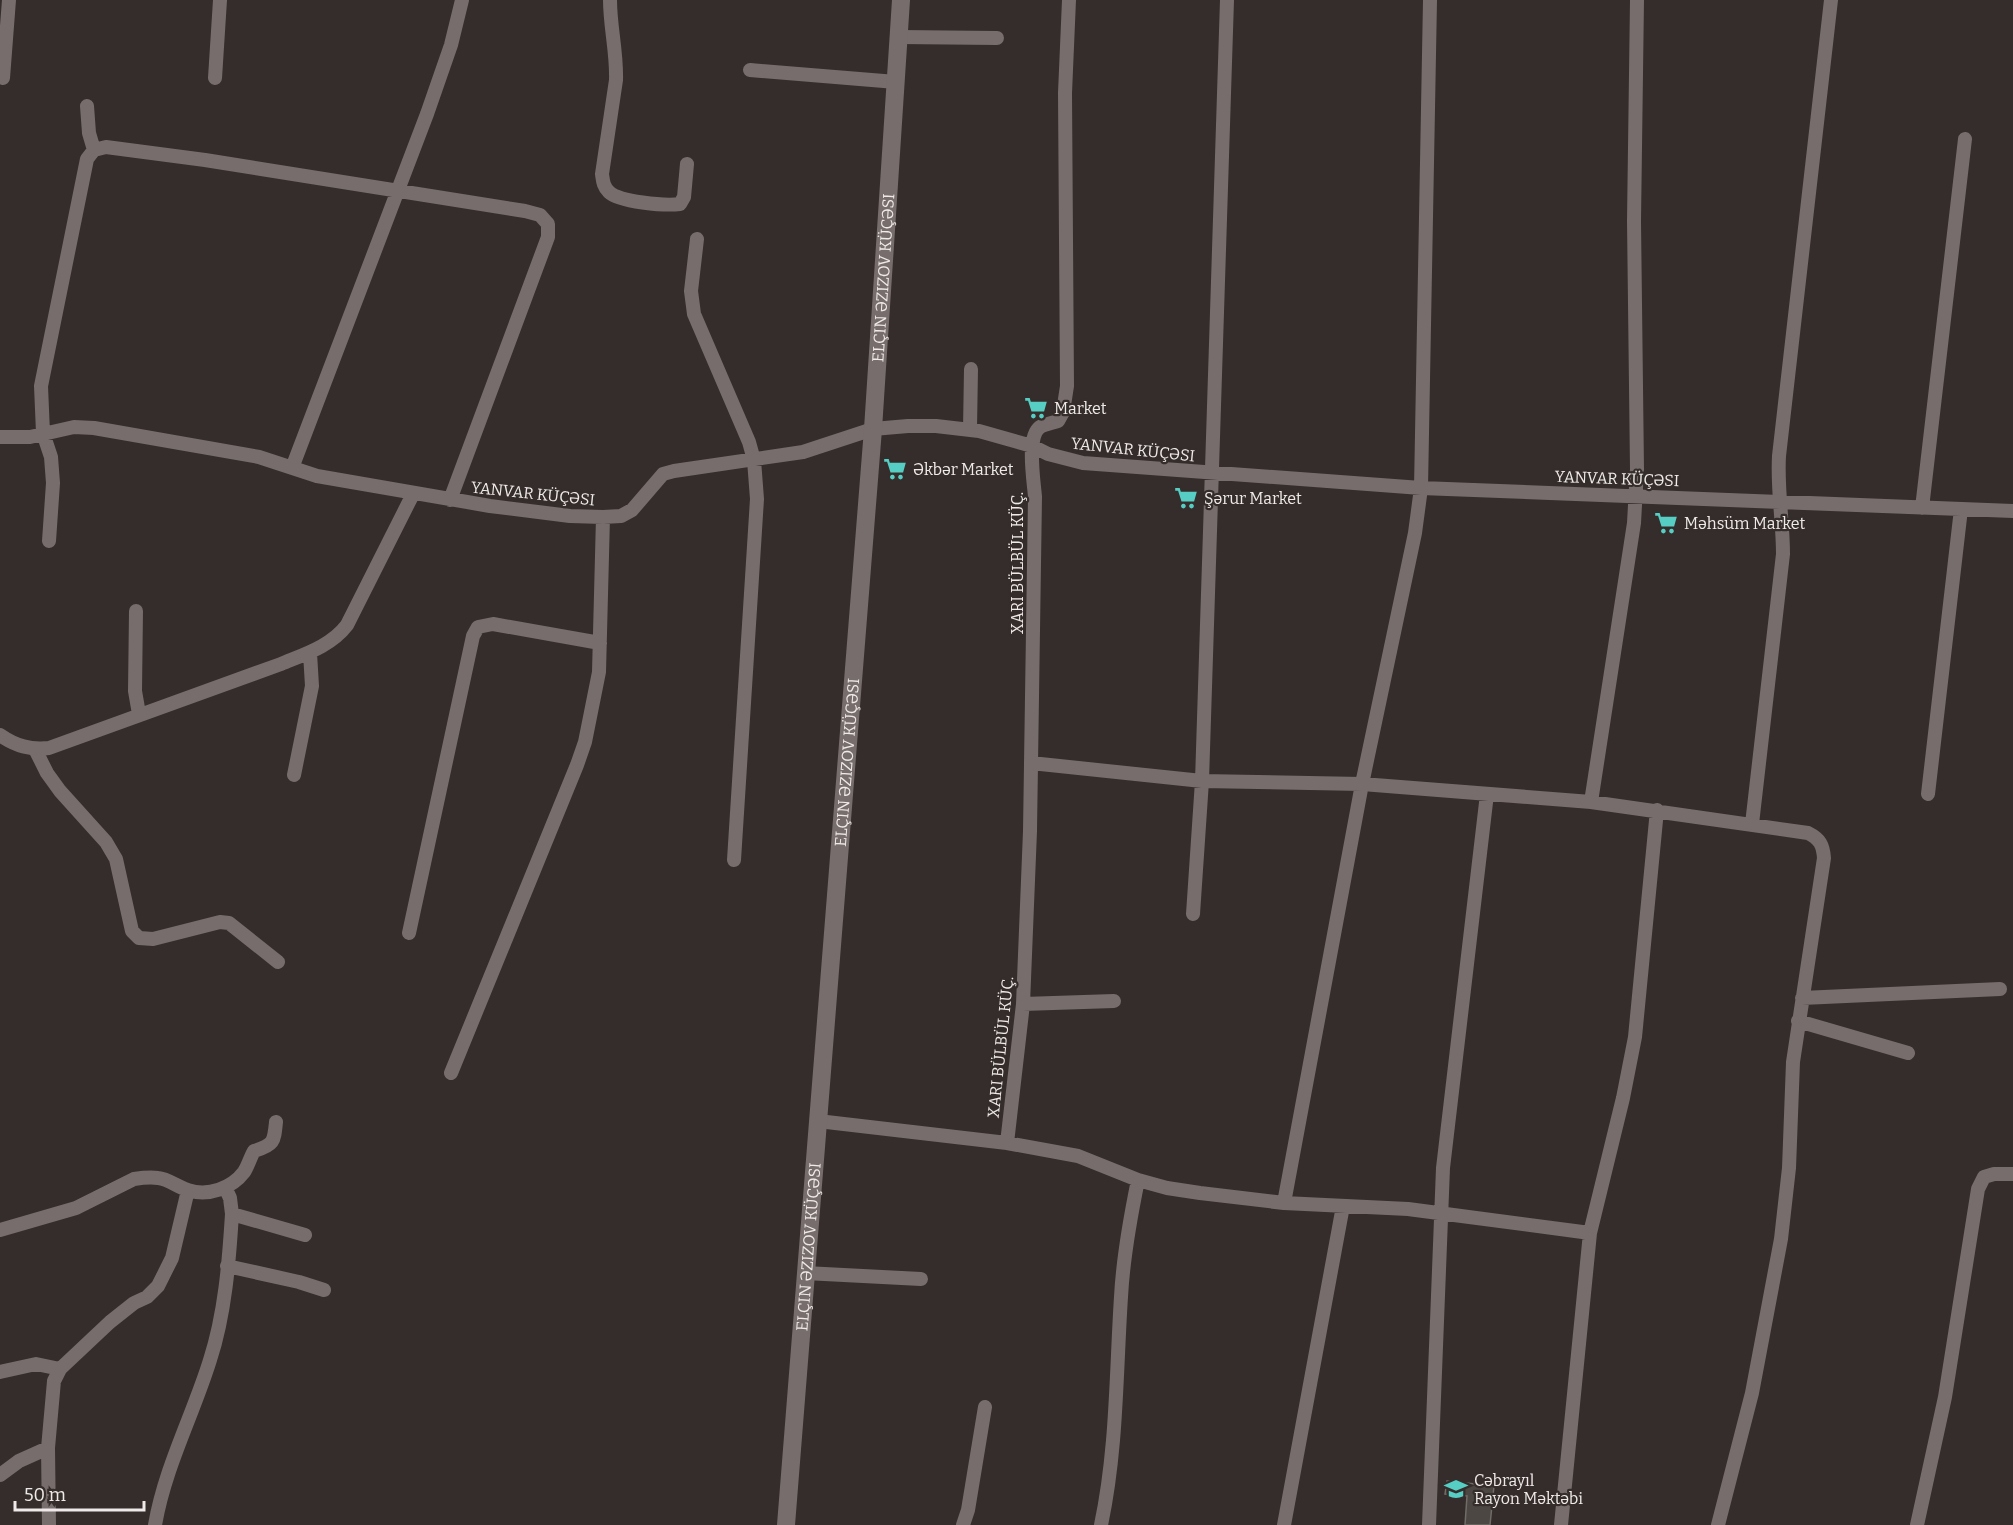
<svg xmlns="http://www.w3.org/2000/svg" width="2013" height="1525" font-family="Bitter,serif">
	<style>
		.building { fill: #4c4742; stroke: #726c67; stroke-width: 1.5 }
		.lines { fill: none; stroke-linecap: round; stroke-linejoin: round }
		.minor { stroke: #766d6c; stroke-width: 14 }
		.tertiary { stroke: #766d6c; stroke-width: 18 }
		.labels { text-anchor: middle; stroke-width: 4.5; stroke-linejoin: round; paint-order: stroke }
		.street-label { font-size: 16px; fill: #efeae9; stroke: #342d2b }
		.poi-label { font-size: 16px; fill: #efeae9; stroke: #342d2b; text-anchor: start }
	</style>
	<rect width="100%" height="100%" fill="#342d2b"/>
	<path class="building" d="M1447 1481 1494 1486 1490 1525H1465L1467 1496 1445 1494Z"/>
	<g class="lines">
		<path class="minor" d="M610 0C610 27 617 53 616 80L602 174C603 181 603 186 609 192 619 202 665 206 680 204L684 197 687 164
			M899 37 997 38
			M750 70 896 82
			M3 78 9 0
			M215 78 220 0
			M87 106 89 133 94 150
			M697 239 691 291 694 314 749 442 754 460 757 499 734 860
			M970 429 971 369
			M0 437H30L74 427 94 428 259 457 317 476 490 506 570 516 603 517 621 516 632 510 663 474 674 471 803 452 873 429 908 426H936L979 431 1032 446 1048 454 1083 463 1421 488 2013 511
			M292 468 427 114 451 45 462 0
			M1922 508 1965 139
			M49 541 53 483 51 457 43 433 41 386 87 159 94 150 106 147 205 160 525 211 540 215 548 224V237L450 500
			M136 611 135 691 139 714
			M0 735C16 746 30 750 49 748L281 664C305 654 331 646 347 625L413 494
			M35 749 47 773 60 791 106 842 116 859 132 931 139 938 153 939 220 922 229 923 278 962
			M1031 763 1202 781 1362 784 1591 802 1808 833C1820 839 1823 845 1824 858L1793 1062 1789 1168 1781 1239 1752 1393 1718 1525
			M294 775 312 686 310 653
			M1928 794 1961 509
			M1591 802 1634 523 1637 469 1634 221 1637 0
			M1752 824 1783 554C1783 521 1777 489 1779 456L1831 0
			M1193 914 1202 781 1227 0
			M409 933 473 636 478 627 493 624 600 643
			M1802 998 2000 989
			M1023 1004 1114 1001
			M1798 1021 1908 1053
			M451 1073 577 765 585 742 599 672 603 517
			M818 1121 1007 1143 1078 1156 1138 1180 1167 1188 1200 1193 1284 1203 1408 1209 1590 1233
			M1007 1143 1023 1004 1030 831 1035 497C1034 482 1026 437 1040 427 1045 424 1053 423 1058 421L1063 412 1067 386 1065 93 1069 0
			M1284 1203 1362 784 1415 533 1421 488 1430 0
			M232 1214 305 1235
			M0 1230 76 1208 134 1179C141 1178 150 1177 158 1178 169 1179 177 1187 188 1190 208 1197 232 1188 244 1172 248 1166 250 1158 254 1151 274 1145 274 1142 276 1122
			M227 1266 299 1282 324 1290
			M805 1273 921 1279
			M0 1372 36 1364 60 1369
			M0 1475 19 1461 48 1448
			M49 1525 48 1448 54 1381 60 1369 110 1322 134 1303 147 1297 158 1286 172 1258 188 1190
			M155 1525C165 1467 193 1415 210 1360 225 1314 229 1262 232 1214L230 1198 225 1187
			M963 1525 968 1510 985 1407
			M1101 1525C1117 1450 1116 1373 1121 1297 1123 1258 1130 1219 1138 1180
			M1284 1525 1343 1206
			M1429 1525 1443 1168 1487 794
			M1561 1525 1590 1233 1623 1098 1635 1037 1657 810
			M1917 1525 1945 1397 1978 1189 1984 1177 1994 1174H2013"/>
		<path class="tertiary" id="s1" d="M786 1525 873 429 901 0"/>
	</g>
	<defs>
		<g id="supermarket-bare" transform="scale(1.8)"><path d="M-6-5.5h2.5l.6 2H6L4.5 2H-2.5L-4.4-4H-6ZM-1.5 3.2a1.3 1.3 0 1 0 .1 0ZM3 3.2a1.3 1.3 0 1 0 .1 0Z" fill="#56cec4" stroke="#342d2b" stroke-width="2.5" paint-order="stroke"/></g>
		<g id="school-bare" transform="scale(1.8)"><path d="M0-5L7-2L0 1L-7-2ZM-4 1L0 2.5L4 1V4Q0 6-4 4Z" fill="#56cec4" stroke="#342d2b" stroke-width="2.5" paint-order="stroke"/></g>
	</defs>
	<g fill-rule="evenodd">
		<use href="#supermarket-bare" x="1036" y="408"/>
		<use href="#supermarket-bare" x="895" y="469"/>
		<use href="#supermarket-bare" x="1186" y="498"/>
		<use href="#supermarket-bare" x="1666" y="523"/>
		<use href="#school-bare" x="1456" y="1489"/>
	</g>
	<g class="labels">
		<g class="street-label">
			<text dy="6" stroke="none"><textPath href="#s1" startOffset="1251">ELÇIN ƏZIZOV KÜÇƏSI</textPath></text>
			<text transform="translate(1133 449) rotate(6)" y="6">YANVAR KÜÇƏSI</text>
			<text transform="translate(1617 478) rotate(2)" y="6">YANVAR KÜÇƏSI</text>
			<text transform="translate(533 493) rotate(6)" y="6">YANVAR KÜÇƏSI</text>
			<text transform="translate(1017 563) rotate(-90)" y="6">XARI BÜLBÜL KÜÇ.</text>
			<text dy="6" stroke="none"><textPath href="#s1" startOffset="765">ELÇIN ƏZIZOV KÜÇƏSI</textPath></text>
			<text transform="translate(1000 1047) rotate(-84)" y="6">XARI BÜLBÜL KÜÇ.</text>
			<text dy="6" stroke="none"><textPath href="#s1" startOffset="279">ELÇIN ƏZIZOV KÜÇƏSI</textPath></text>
		</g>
		<g class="poi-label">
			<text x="1054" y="414">Market</text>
			<text x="913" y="475">Əkbər Market</text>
			<text x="1204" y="504">Şərur Market</text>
			<text x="1684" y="529">Məhsüm Market</text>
			<text x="1474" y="1486">Cəbrayıl<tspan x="1474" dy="18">Rayon Məktəbi</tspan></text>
		</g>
	</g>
	<path d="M15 1501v9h129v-9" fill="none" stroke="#efeae9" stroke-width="3"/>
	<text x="24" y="1501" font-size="18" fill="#efeae9" stroke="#342d2b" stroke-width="4.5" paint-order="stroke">50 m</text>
</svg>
